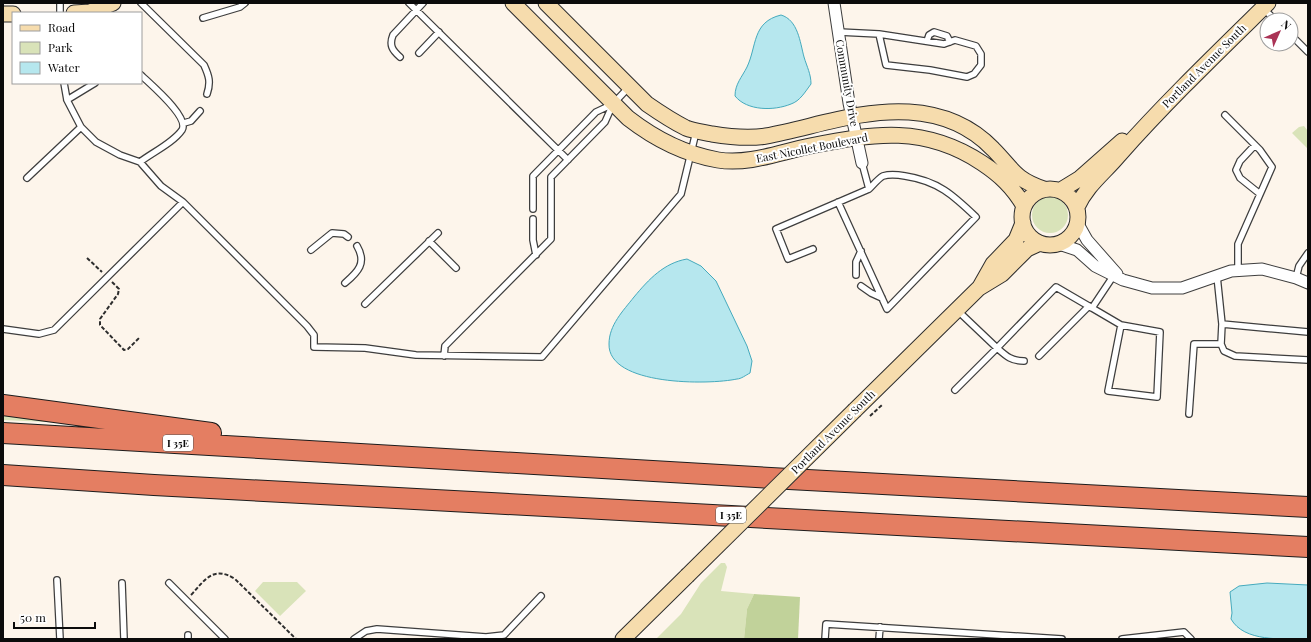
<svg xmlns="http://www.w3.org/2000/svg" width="1311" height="642" font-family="'Playfair Display',serif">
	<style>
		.green { fill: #d9e3b9 }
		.forest { fill: #c1d29a }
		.water { fill: #b6e7ee; stroke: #45aabd }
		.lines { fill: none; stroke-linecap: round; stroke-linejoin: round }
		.lane-casing { stroke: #3e3e3e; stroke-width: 8 }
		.street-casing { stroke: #3e3e3e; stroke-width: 13 }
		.secondary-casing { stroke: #2d2d2d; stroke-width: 17 }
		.highway-casing { stroke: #1c1c1c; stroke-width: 22 }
		.path { stroke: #2d2d2d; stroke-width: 2; stroke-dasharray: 4 2; stroke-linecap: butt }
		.lane { stroke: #fff; stroke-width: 5.5 }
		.street { stroke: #fff; stroke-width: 11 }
		.secondary { stroke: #f6dcad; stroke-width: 15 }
		.highway { stroke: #e47e62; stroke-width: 20 }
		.secondary-bridge-casing { stroke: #2d2d2d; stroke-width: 17; stroke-linecap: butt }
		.secondary-bridge { stroke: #f6dcad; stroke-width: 15 }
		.labels { text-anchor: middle; stroke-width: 4; stroke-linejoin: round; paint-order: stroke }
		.shield { fill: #fff; stroke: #545454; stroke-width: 1 }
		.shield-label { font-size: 10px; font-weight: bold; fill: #0b0b0b }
		.street-label { font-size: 11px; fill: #0b0b0b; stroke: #fff }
	</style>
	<rect width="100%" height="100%" fill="#fdf5eb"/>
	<path class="green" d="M1304 126 1308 131 1307 148 1292 133 1299 127Z
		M1032 215a18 18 0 1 1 36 0a18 18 0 1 1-36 0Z
		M3 412 68 423 3 420Z
		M721 563H725L727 567 721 591 754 594 747 609 744 639H656L681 614 701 583Z
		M263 582H297L306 591 280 616 255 591Z"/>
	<path class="forest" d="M754 594 800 597 798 639H744L747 609Z"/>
	<path class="water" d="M781 15C798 20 800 42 804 57 807 67 811 74 811 84 805 92 800 101 791 104 774 111 747 111 735 96 735 84 742 77 747 67 757 46 752 22 781 15Z
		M687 259 701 266 716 281 747 346 752 361 750 373C746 375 741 379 737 379 709 385 608 386 609 344 609 325 623 311 634 297 649 279 664 263 687 259Z
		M1267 583 1308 585V639C1282 639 1244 642 1231 619L1232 613 1230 592 1239 586Z"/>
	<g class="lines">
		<g class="lane-casing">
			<path id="lane" d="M60 3V13
				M141 3 204 65C209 76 211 82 207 94
				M409 3 568 160
				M1264 9 1275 20
				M203 18 240 7 245 3
				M839 32 879 34 944 44 955 40 976 46 981 54V65L974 74 967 77 930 70 886 65 879 34
				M1291 35 1308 52
				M927 41 929 35 934 32 947 36 950 42
				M419 53 439 32
				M400 57C392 50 389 45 393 35L423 3
				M64 83 67 100 81 127 96 142 120 155 140 162 161 186 183 202 307 326 314 335V347L365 348 416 355 542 357 681 194 696 132
				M67 100 95 83
				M1225 115 1260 150 1272 167 1238 244V271
				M184 123 191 121 200 111
				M1255 145 1240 161 1236 170 1240 178 1260 194
				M140 162C153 152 173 143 182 130 190 117 150 84 141 75
				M27 178 81 127
				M838 202 887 309 976 217C953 195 938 181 905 176 899 175 890 174 883 176 879 178 873 185 869 189
				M533 209V176L596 112 613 104
				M533 219V240L536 255
				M429 241 456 268
				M813 249 788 259 776 229 869 189 862 163
				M311 250 332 233 344 234 348 237
				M856 275V262L861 251
				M1217 276 1222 324 1308 332
				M1296 278 1299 266 1308 253
				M345 283C358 272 367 263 357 246
				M861 286 871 293 882 298
				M365 304 438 233
				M1092 308 1121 325 1160 332 1157 397 1108 391 1121 325
				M957 310 997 348 1056 287 1092 308 1114 275
				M3 329 39 334 54 330 183 202
				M1221 344 1224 351 1235 356 1308 360
				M444 356 445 346 551 239V177L605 122 613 104 629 87
				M1039 356 1089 306
				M955 390 997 348C1006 356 1011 361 1024 361
				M1189 414 1194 344H1221L1222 324
				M57 580 60 639
				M122 583 124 639
				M169 583 225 639
				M188 635V639
				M354 639 366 631 377 629 486 637 504 635 541 596
				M825 639 826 624 1062 639
				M879 639 880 627
				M1122 639 1184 632 1191 639"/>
		</g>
		<g class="street-casing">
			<path id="street" d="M834 3 849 103 862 163
				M1078 224 1087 240 1117 274
				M1059 244 1077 250 1095 266 1123 280 1152 288H1182L1231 271 1262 269 1296 278 1308 283"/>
		</g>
		<g class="secondary-casing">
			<path id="secondary" d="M513 3 628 118C655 139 684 154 718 160 749 165 780 152 810 146 874 133 925 125 982 163 1000 175 1013 187 1024 206
				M546 3 647 104C660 113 672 121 686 128 694 131 703 132 712 134 730 137 748 139 766 136 814 127 861 109 909 112 941 114 971 126 993 149 1013 169 1014 179 1044 189
				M74 13 90 12 113 3
				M3 14H13
				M1022 217a28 28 0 1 1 56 0a28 28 0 1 1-56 0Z
				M1061 190 1079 179 1122 141
				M1077 207C1087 185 1104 173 1119 155 1166 102 1217 53 1268 3
				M980 287 993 264 1016 240 1023 223
				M855 410 979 288 1002 274 1027 249 1040 243
				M623 639 687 576"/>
		</g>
		<g class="highway-casing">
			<path id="highway" d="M3 405 211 433
				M3 433 789 479 1308 507
				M3 475 154 485 1308 547"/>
		</g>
		<path class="path" d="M87 258 102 272
			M112 282 119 289 118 294 100 319V325L124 350 128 349 140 337
			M870 416 883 404
			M191 595C205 580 213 565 235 579L296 639"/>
		<use href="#lane" class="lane"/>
		<use href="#street" class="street"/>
		<use href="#secondary" class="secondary"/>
		<use href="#highway" class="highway"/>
		<g class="secondary-bridge-casing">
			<path id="secondary-bridge" d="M687 576 855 410"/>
		</g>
		<use href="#secondary-bridge" class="secondary-bridge"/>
	</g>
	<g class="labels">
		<g class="shield">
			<rect x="163" y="435" width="30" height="16" rx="3"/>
			<rect x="716" y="507" width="30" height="16" rx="3"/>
		</g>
		<g class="shield-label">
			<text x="178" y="447">I 35E</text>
			<text x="731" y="519">I 35E</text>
		</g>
		<g class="street-label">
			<text transform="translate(1204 66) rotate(-45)" y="4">Portland Avenue South</text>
			<text transform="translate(847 83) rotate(80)" y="4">Community Drive</text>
			<text transform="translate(812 148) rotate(-11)" y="4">East Nicollet Boulevard</text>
			<text transform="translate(833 432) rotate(-45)" y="4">Portland Avenue South</text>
		</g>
	</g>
	<rect width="1311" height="642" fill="none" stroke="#0b0b0b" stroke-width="8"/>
	<rect x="12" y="12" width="130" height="72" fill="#ffffff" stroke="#9d9d9d"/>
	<rect x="20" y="25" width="20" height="6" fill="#f6dcad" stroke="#9d9d9d"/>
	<text x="48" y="32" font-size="12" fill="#0b0b0b">Road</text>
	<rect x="20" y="42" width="20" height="12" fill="#d9e3b9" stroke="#9d9d9d"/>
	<text x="48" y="52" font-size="12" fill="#0b0b0b">Park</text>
	<rect x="20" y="62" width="20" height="12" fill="#b6e7ee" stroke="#9d9d9d"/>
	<text x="48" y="72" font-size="12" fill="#0b0b0b">Water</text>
	<g transform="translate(1279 32) rotate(45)"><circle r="19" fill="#ffffff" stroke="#9d9d9d"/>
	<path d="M0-3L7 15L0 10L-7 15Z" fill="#aa3356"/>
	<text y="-6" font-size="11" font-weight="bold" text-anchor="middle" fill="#0b0b0b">N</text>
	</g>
	<path d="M14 622v6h81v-6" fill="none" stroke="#0b0b0b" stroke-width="2"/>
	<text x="20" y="622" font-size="12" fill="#0b0b0b" stroke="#ffffff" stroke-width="3" paint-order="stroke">50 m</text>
</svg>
